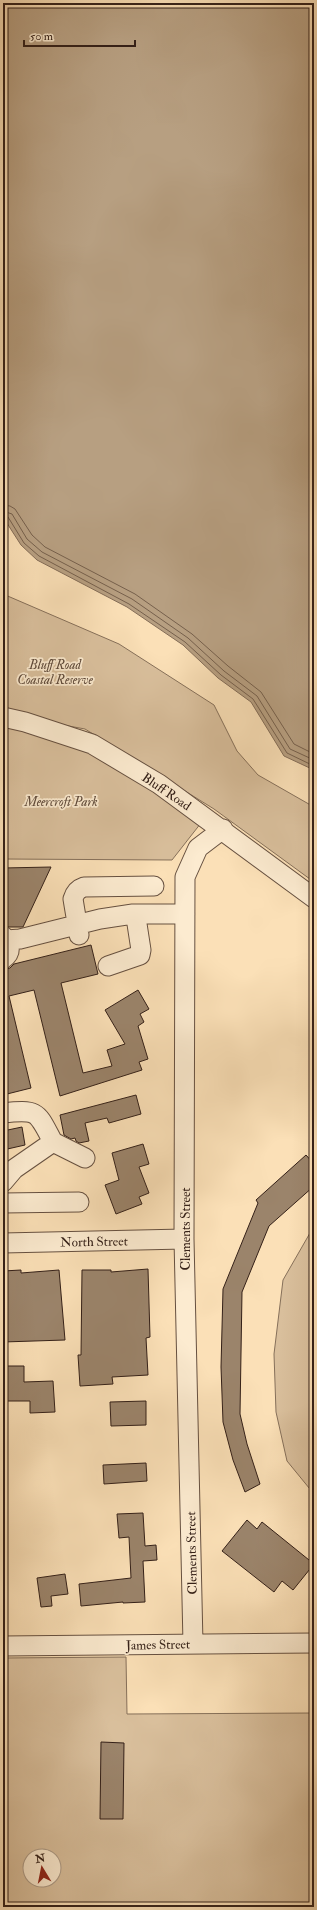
<svg xmlns="http://www.w3.org/2000/svg" width="317" height="1910" font-family="'IM FELL Double Pica',serif">
	<style>
		.green { fill: #d9bf9c; stroke: #86705a; fill-rule: evenodd }
		.water { fill: #b79f81; stroke: #836c57 }
		.lines { fill: none; stroke-linecap: round; stroke-linejoin: round }
		.shore { stroke: #76604c; stroke-width: 1 }
		.building { fill: #9b846b; stroke: #342018 }
		.minor-casing { stroke: #665040; stroke-width: 21 }
		.minor { stroke: #fcebd0; stroke-width: 19 }
		.labels { text-anchor: middle; stroke-width: 3.5; stroke-linejoin: round; paint-order: stroke }
		.park-label { font-size: 13px; font-style: italic; fill: #5d4839; stroke: #fcebd0 }
		.street-label { font-size: 13px; fill: #342018; stroke: #fcebd0 }
	</style>
	<rect width="100%" height="100%" fill="#fbe0b7"/>
	<filter id="stains"><feTurbulence type="fractalNoise" baseFrequency=".005" numOctaves="4"/><feColorMatrix values="0 0 0 0 .2 0 0 0 0 .09 0 0 0 0 .02 0 0 0 .5 -.17"/></filter>
	<radialGradient id="worn" r=".72"><stop offset=".6" stop-color="#630" stop-opacity="0"/><stop offset="1" stop-color="#630" stop-opacity=".3"/></radialGradient>
	<path class="green" d="M3 594 119 644 214 705 237 751 258 775 314 807V882L214 809 85 729 3 714Z
		M3 725 71 737 201 823 172 860 3 859Z
		M314 1226V1494L287 1461 276 1412 274 1354 283 1280Z
		M126 1657 127 1714 314 1713V1907H3V1658ZM30 1856H54V1880H30Z"/>
	<path class="water" d="M3 3H314V770L284 756 251 702 218 678 183 645 127 607 37 560 21 545 3 517Z"/>
	<g class="lines">
		<path class="shore" d="M3 505 10 506 15 509 32 535 45 547 135 594 192 634 228 666 261 692 294 744 314 754
			M3 511 12 514 27 539 42 552 132 599 188 638 224 671 257 696 290 749 314 760
			M3 516 8 517 24 543 39 556 129 604 185 642 221 675 253 699 287 753 314 766"/>
	</g>
	<path class="building" d="M51 867 23 927H9L3 925V868Z
		M91 945 98 974 61 983 83 1073 112 1066 107 1050 125 1044 105 1010 138 990 149 1009 140 1014 144 1022 138 1026 148 1059 139 1062 142 1070 60 1096 34 990 9 996 31 1088 3 1095V970L10 968 14 964Z
		M136 1095 141 1114 109 1123 107 1118 85 1123 89 1141 79 1143 76 1141 75 1138 71 1139 64 1135 60 1115Z
		M22 1127 25 1145 3 1150V1131Z
		M143 1144 149 1164 139 1167 149 1193 139 1197 142 1204 116 1214 105 1185 119 1180 112 1153Z
		M306 1155 314 1164V1186L269 1226 242 1292 240 1414 247 1444 260 1484 245 1492 233 1460 223 1422 221 1367 223 1289 258 1203 256 1200Z
		M148 1269 150 1337 146 1338 148 1375 112 1377 113 1384 80 1386 78 1355H81L82 1270H111V1272Z
		M21 1270V1273L59 1270 65 1340 3 1342V1271Z
		M3 1366H24V1382L53 1381 55 1412 30 1413V1401H3Z
		M146 1401V1425L111 1426 110 1402Z
		M146 1463 147 1481 104 1484 103 1465Z
		M143 1513 145 1546 156 1545 157 1560 143 1561 145 1602 123 1603V1602L81 1606 79 1584 131 1578 129 1537 119 1538 117 1514Z
		M247 1520 257 1529 262 1522 314 1564 293 1590 282 1581 274 1592 222 1551Z
		M65 1574 68 1594 51 1596 52 1606 41 1607 37 1578Z
		M101 1742 124 1743 123 1819H100Z"/>
	<g class="lines">
		<g class="minor-casing">
			<path id="minor" d="M3 717 25 722 92 744 159 784 314 898
				M79 935 73 899C75 892 78 889 84 887L154 886
				M3 936C11 943 12 953 3 959
				M7 940 20 939 100 919 133 914H185
				M108 966 140 955 141 950 137 924
				M3 1113C39 1109 37 1112 53 1142
				M3 1182 14 1169 53 1142 85 1158
				M3 1203 79 1202
				M3 1243 184 1239
				M193 1644 184 1239 185 877 198 848 223 829
				M3 1646 314 1643"/>
		</g>
		<use href="#minor" class="minor"/>
	</g>
	<g class="labels">
		<g class="park-label">
			<text x="55" y="669">Bluff Road<tspan x="55" dy="15">Coastal Reserve</tspan></text>
			<text x="61" y="806">Meercroft Park</text>
		</g>
		<g class="street-label">
			<text transform="translate(167 791) rotate(34)" y="5">Bluff Road</text>
			<text transform="translate(185 1229) rotate(-90)" y="5">Clements Street</text>
			<text transform="translate(94 1241) rotate(-1)" y="5">North Street</text>
			<text transform="translate(191 1553) rotate(-91)" y="5">Clements Street</text>
			<text transform="translate(158 1644) rotate(-1)" y="5">James Street</text>
		</g>
	</g>
	<rect width="317" height="1910" fill="none" stroke="#fbe0b7" stroke-width="16"/>
	<rect x="4" y="4" width="309" height="1902" fill="none" stroke="#342018" stroke-width="2"/>
	<rect x="8" y="8" width="301" height="1894" fill="none" stroke="#342018"/>
	<g transform="translate(42 1868) rotate(350)"><circle r="19" fill="#fcebd0" stroke="#ac9a86"/>
	<path d="M0-3L7 15L0 10L-7 15Z" fill="#8f2418"/>
	<text y="-6" font-size="11" font-weight="bold" text-anchor="middle" fill="#342018">N</text>
	</g>
	<path d="M24 40v6h111v-6" fill="none" stroke="#342018" stroke-width="2"/>
	<text x="30" y="40" font-size="12" fill="#342018" stroke="#fcebd0" stroke-width="3" paint-order="stroke">50 m</text>
	<rect width="100%" height="100%" filter="url(#stains)"/>
	<rect width="100%" height="100%" fill="url(#worn)"/>
</svg>
